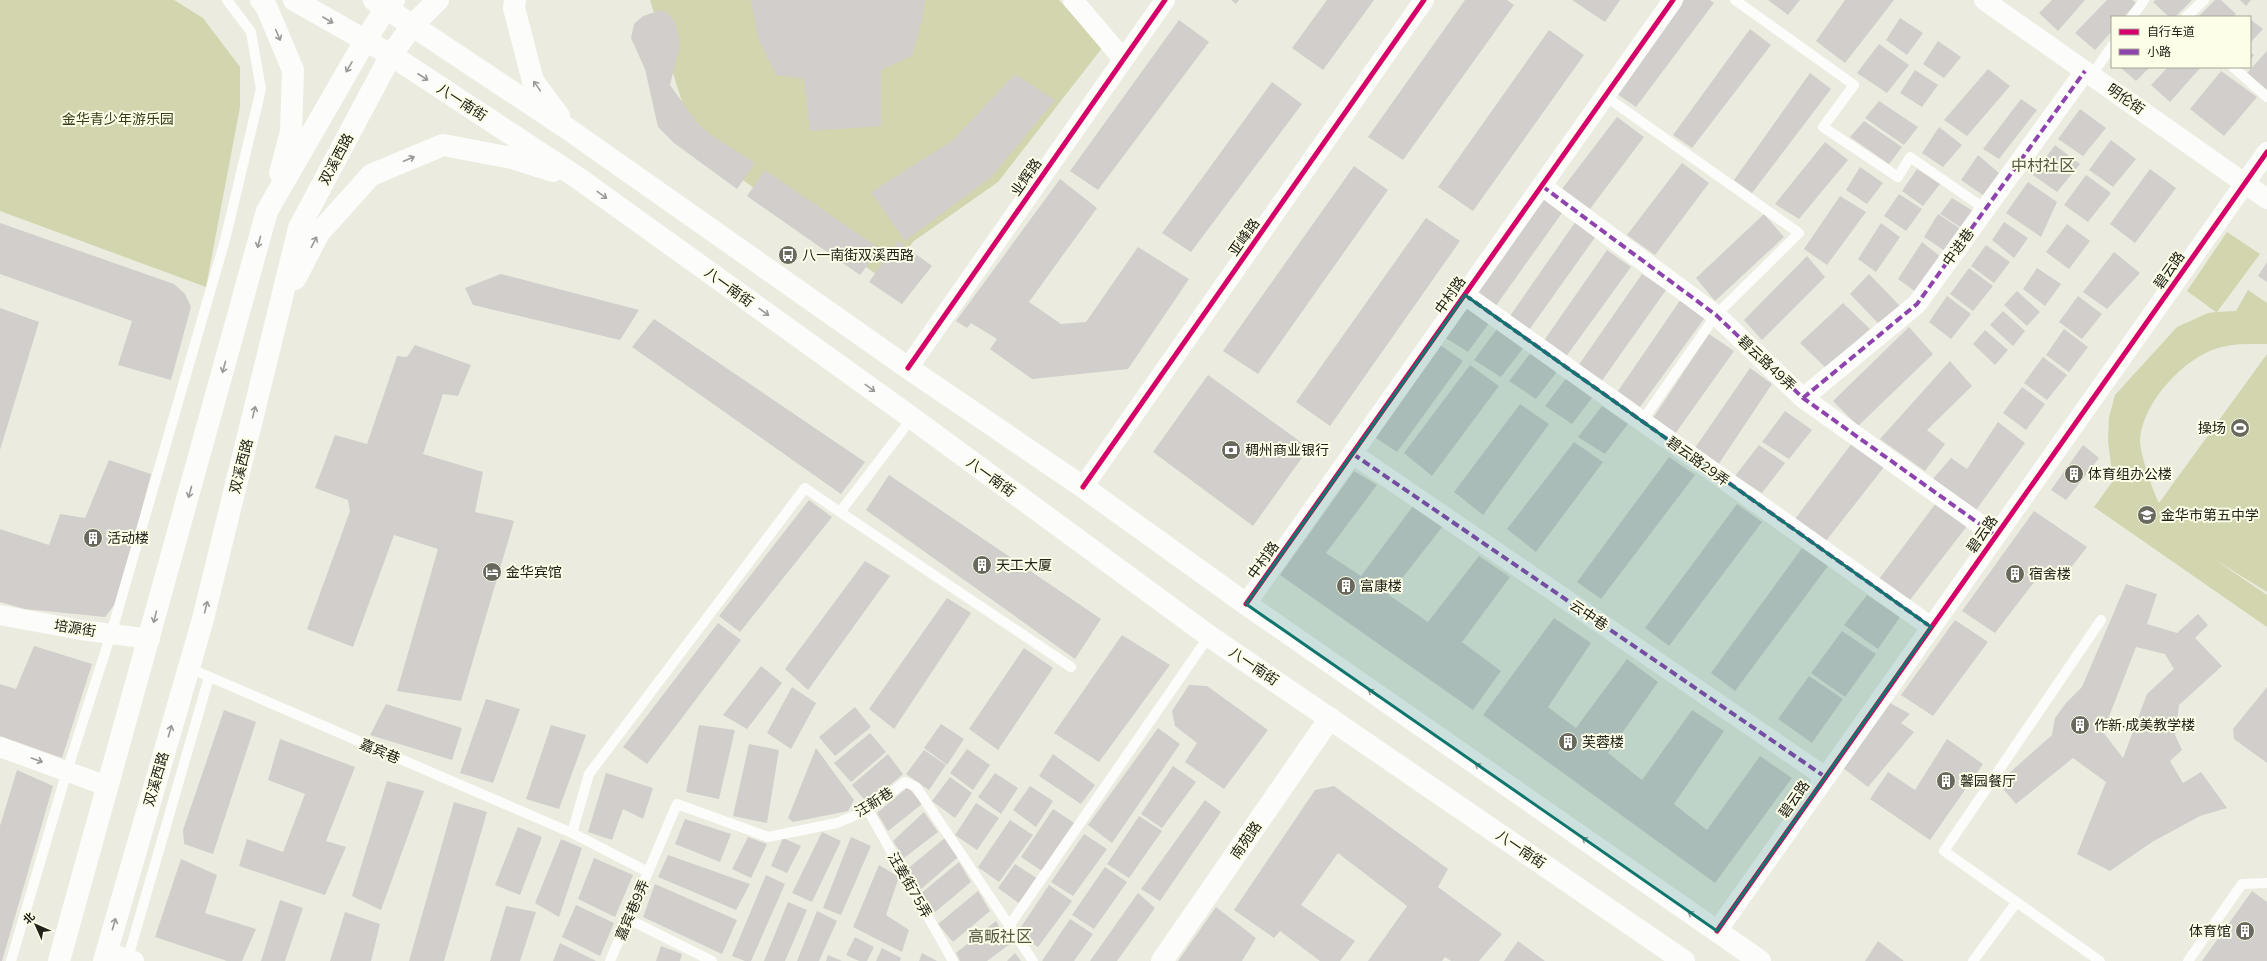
<svg xmlns="http://www.w3.org/2000/svg" width="2267" height="961" font-family="Mulish,'Noto Sans SC',sans-serif">
	<style>
		.green { fill: #d2d5ae }
		.building { fill: #d1cecb; fill-rule: evenodd }
		.lines { fill: none; stroke-linecap: round; stroke-linejoin: round }
		.lane { stroke: #fcfcfa; stroke-width: 10 }
		.street { stroke: #fcfcfa; stroke-width: 20 }
		.secondary { stroke: #fcfcfa; stroke-width: 22 }
		.quiet { stroke: #8e44ad; stroke-width: 4; stroke-dasharray: 8 4; stroke-linecap: butt }
		.cycleway-casing { stroke: #fcfee7; stroke-width: 8 }
		.cycleway { stroke: #d6006c; stroke-width: 5 }
		.oneway { stroke: #999995 }
		.marked { fill: #0f766e; fill-opacity: 0.2; stroke: #0f766e; stroke-width: 3; stroke-linejoin: round }
		.labels { text-anchor: middle; stroke-width: 4; stroke-linejoin: round; paint-order: stroke }
		.street-label { font-size: 14px; fill: #212119; stroke: #fcfee7 }
		.park-label { font-size: 14px; fill: #393a17; stroke: #fcfee7 }
		.poi-label { font-size: 14px; fill: #212119; stroke: #fcfee7; text-anchor: start }
		.quarter-label { font-size: 16px; fill: #585946; stroke: #fcfee7 }
	</style>
	<rect width="100%" height="100%" fill="#ebecdf"/>
	<path class="green" d="M0 0H174L203 18 240 67V107L206 287 0 211Z
		M650 0H1059L1102 48 998 182 914 241 883 279 689 142 683 105Z
		M2227 232 2260 254 2217 312 2236 311 2248 290 2267 303V344C2251 344 2233 343 2218 348 2184 358 2143 402 2140 439 2139 451 2153 492 2159 503L2267 354V592L2214 559 2267 595V627L2094 507 2113 481 2108 441 2109 417 2115 395 2177 327 2208 313 2216 312 2187 291Z"/>
	<path class="building" d="M751 0H925L922 20 912 56 881 70V126L810 131 804 79 776 75 758 38Z
		M1231 0H1239L1236 4Z
		M1327 0H1374L1323 70 1292 48Z
		M1465 0H1507L1514 5 1403 160 1368 137Z
		M1572 0H1620L1605 22Z
		M1684 0H1710L1714 3 1636 107 1617 94Z
		M1768 0H1800L1788 15Z
		M1845 0H1894L1845 63 1816 41Z
		M2052 0H2085L2058 31 2039 13Z
		M2107 0H2132L2136 3 2124 17H2112V31L2095 50 2075 33Z
		M2156 0H2192L2175 17H2169L2153 2Z
		M2215 0H2221L2236 14 2233 17H2198Z
		M2240 0H2251L2246 6Z
		M661 10 671 16 676 25 680 45 670 85 698 124 711 135 755 163 737 189 674 143 658 127 645 69 631 38 634 24 643 16Z
		M1900 18 1923 33 1907 55 1886 40Z
		M2250 19 2263 29 2250 43Z
		M1179 20 1209 42 1098 190 1070 171Z
		M1750 29 1771 45 1692 148 1673 135Z
		M1549 30 1584 55 1473 211 1438 187Z
		M1938 41 1961 57 1944 78 1923 64Z
		M1879 44 1909 65 1887 93 1857 73Z
		M2267 51V90L2247 73Z
		M2250 52 2254 55 2250 60Z
		M2120 67H2150L2136 81Z
		M2168 67H2201L2170 102 2151 85Z
		M1988 69 2010 86 1967 136 1944 120Z
		M1915 70 1938 85 1922 107 1900 93Z
		M2221 71 2257 97 2224 136 2190 109Z
		M1810 73 1831 89 1752 193 1734 180Z
		M1015 74 1055 100 991 177 905 241 871 192 952 141Z
		M1272 82 1302 104 1191 252 1162 233Z
		M2021 99 2037 110 1999 159 1983 149Z
		M1879 101 1918 127 1904 145 1865 118Z
		M2080 109 2106 128 2083 156 2058 139Z
		M1617 117 1644 137 1590 209 1562 189Z
		M1864 121 1902 147 1889 164 1850 137Z
		M1939 127 1962 145 1943 167 1922 153Z
		M2111 140 2136 159 2113 187 2089 170Z
		M1825 142 1848 160 1799 219 1775 204Z
		M2055 145 2080 164 2057 192 2033 175Z
		M1978 155 1999 173 1983 195 1961 180Z
		M1682 163 1709 183 1655 255 1627 235Z
		M1354 166 1388 190 1258 374 1223 351Z
		M1860 167 1883 183 1867 204 1846 190Z
		M1917 169 1940 184 1923 206 1902 191Z
		M2150 169 2176 188 2135 243 2110 224Z
		M765 170 880 249 860 275 747 196Z
		M2086 175 2111 193 2088 222 2064 205Z
		M1060 179 1097 208 1029 302 1061 324 1086 322 1138 247 1189 279 1128 369 1032 379 990 349 997 339 971 323 967 328 956 321Z
		M2028 182 2057 202 2041 237 2006 213Z
		M1899 194 1922 209 1906 231 1884 216Z
		M1840 196 1866 212 1827 265 1804 249Z
		M1543 198 1562 213 1495 307 1477 293Z
		M1952 198 1973 211 1962 228 1940 214Z
		M1764 214 1784 237 1715 301 1696 278Z
		M1938 214 1961 229 1945 251 1924 237Z
		M1426 218 1460 241 1330 426 1296 402Z
		M1576 221 1596 236 1529 330 1510 316Z
		M2004 222 2028 238 2014 258 1992 240Z
		M0 223 174 284 185 294 191 307 171 380 118 365 132 321 0 274Z
		M1881 223 1900 237 1876 272 1858 259Z
		M2067 224 2090 241 2069 269 2046 252Z
		M898 241 932 266 902 304 869 282Z
		M1922 242 1941 257 1916 292 1898 279Z
		M1986 245 2010 262 1994 283 1971 266Z
		M1607 250 1631 267 1565 358 1543 342Z
		M2114 252 2140 273 2107 309 2083 292Z
		M1807 256 1825 277 1762 340 1744 320Z
		M2267 262V282L2258 276Z
		M1969 268 1993 286 1973 311 1950 294Z
		M2037 268 2061 284 2045 306 2023 289Z
		M501 274 639 310 620 340 473 305 465 288Z
		M1642 274 1666 290 1601 382 1578 366Z
		M1869 274 1901 307 1878 323 1850 294Z
		M2017 291 2040 312 2027 326 2004 305Z
		M1947 296 1971 314 1951 339 1929 322Z
		M2078 296 2102 314 2082 339 2059 322Z
		M1681 299 1706 316 1640 407 1618 391Z
		M1843 303 1870 329 1826 368 1800 343Z
		M1464 304 1490 322 1468 352 1441 335Z
		M0 308 39 322 0 450Z
		M2003 311 2025 331 2013 346 1990 325Z
		M654 319 865 462 841 494 632 347Z
		M1909 327 1933 354 1858 426 1833 401Z
		M1497 329 1524 347 1501 377 1474 360Z
		M2064 329 2088 347 2069 372 2046 355Z
		M1985 330 2008 350 1995 365 1973 344Z
		M1709 334 1734 351 1675 434 1653 418Z
		M415 345 471 365 458 396 443 394 423 454 483 472 475 512 514 521 461 701 397 691 438 549 394 535 353 647 307 629 350 511 348 500 315 488 335 435 367 444 397 356 407 357Z
		M1440 345 1463 361 1397 452 1373 436Z
		M1532 351 1559 369 1536 399 1509 381Z
		M2043 357 2067 375 2047 400 2024 383Z
		M1950 361 1972 386 1927 430 1945 444 1925 471 1880 439Z
		M1470 365 1499 386 1432 476 1404 453Z
		M1750 368 1772 384 1718 465 1695 448Z
		M1208 375 1309 448 1253 526 1153 452Z
		M1568 376 1595 394 1572 424 1545 406Z
		M2022 387 2045 404 2026 430 2003 413Z
		M1520 404 1549 424 1483 515 1454 492Z
		M1602 406 1628 424 1605 454 1578 437Z
		M1785 411 1812 430 1789 459 1762 442Z
		M1998 422 2025 443 1976 510 1932 480 1951 458 1967 469Z
		M1574 442 1603 462 1536 552 1507 529Z
		M1852 443 1884 467 1826 541 1795 519Z
		M1759 445 1785 463 1762 493 1735 476Z
		M2083 445 2099 458 2066 500 2051 490Z
		M1669 457 1695 475 1601 599 1577 582Z
		M109 460 151 474 118 600 105 617 25 609 0 602V529L49 545 60 514 85 518Z
		M1354 471 1377 485 1326 553 1361 576 1413 506 1443 526 1389 595 1428 622 1479 556 1510 577 1462 642 1501 671 1473 710 1280 575Z
		M889 475 1101 619 1075 659 866 510Z
		M809 500 832 517 740 632 719 616Z
		M1936 503 1967 526 1910 600 1879 579Z
		M1737 504 1762 522 1669 646 1645 628Z
		M2034 511 2087 547 2062 579 2045 568 1995 633 1962 611Z
		M1802 548 1828 566 1735 691 1711 673Z
		M865 561 890 576 808 690 785 669Z
		M2126 584 2157 594 2147 624 2177 633 2198 614 2208 625 2195 638 2222 666 2179 705 2175 735 2182 750 2170 761 2183 783 2201 772 2227 808 2200 816 2152 842 2110 871 2077 854 2106 782 2073 758 2016 804 1998 783 2052 735 2055 718 2066 703 2082 687ZM2136 647 2165 654 2174 669 2147 694 2123 758 2103 732Z
		M1867 595 1900 617 1878 649 1844 625Z
		M947 598 971 613 894 729 869 709Z
		M1554 618 1591 643 1548 707 1576 728 1627 659 1658 682 1608 753 1642 780 1692 710 1724 731 1674 804 1707 830 1760 756 1792 778 1715 883 1483 715Z
		M1955 620 1988 642 1933 716 1901 695Z
		M718 623 741 640 647 764 623 747Z
		M1842 631 1876 654 1845 697 1811 673Z
		M1122 635 1170 665 1099 762 1054 733Z
		M34 646 92 664 62 758 0 736V684L16 689Z
		M1024 648 1053 668 998 750 969 729Z
		M761 666 782 683 747 729 723 715Z
		M1809 676 1843 699 1812 743 1778 719Z
		M1189 685 1207 686 1268 730 1224 789 1185 762 1197 743 1175 726 1172 711Z
		M792 687 816 703 791 749 767 733Z
		M2267 687V763L2234 739 2233 729Z
		M486 699 520 709 493 783 460 773Z
		M1890 703 1910 714 1901 723 1914 732 1868 787 1843 768Z
		M386 704 462 728 452 760 370 735Z
		M855 707 871 727 835 756 819 737Z
		M224 710 256 722 213 854 184 844 183 830Z
		M941 724 964 739 947 765 924 748Z
		M551 725 586 735 559 809 526 799Z
		M699 725 735 730 719 799 686 792Z
		M1158 728 1180 744 1112 843 1088 825Z
		M870 733 886 752 851 782 834 763Z
		M280 739 355 767 326 841 346 847 325 895 239 866 247 839 283 852 305 794 268 780Z
		M1947 739 1983 764 1930 840 1870 799 1888 772 1915 790Z
		M749 744 779 750 767 823 733 816Z
		M816 748 854 800 848 811 793 822 788 818Z
		M967 749 990 765 973 790 950 773Z
		M924 750 946 765 929 790 906 774Z
		M888 754 903 774 868 804 852 785Z
		M1053 754 1095 785 1081 804 1039 776Z
		M1173 766 1196 782 1162 828 1141 814Z
		M17 770 53 786 2 961H0V826Z
		M606 773 653 788 643 819 623 809 612 840 588 832Z
		M995 773 1018 788 1001 814 978 797Z
		M950 777 972 793 955 818 932 801Z
		M387 781 424 791 381 910 352 896Z
		M1030 786 1053 801 1036 827 1013 810Z
		M1334 786 1448 869 1438 887 1502 934 1479 961H1451L1445 957 1442 961H1368L1407 906 1338 853 1301 905 1355 941 1340 961H1320L1280 931 1274 938 1234 910 1315 790Z
		M908 787 922 804 888 831 877 813Z
		M1205 800 1221 812 1160 901 1141 889Z
		M454 802 487 812 444 961H409Z
		M976 803 999 818 977 850 955 835Z
		M1053 809 1076 824 1042 871 1021 857Z
		M924 812 938 832 904 858 893 841Z
		M1139 816 1162 831 1129 878 1107 864Z
		M685 819 731 834 720 862 675 844Z
		M1010 820 1033 835 999 882 978 867Z
		M518 827 542 837 520 895 495 885Z
		M822 832 841 841 812 902 792 893Z
		M1084 834 1107 849 1073 896 1051 882Z
		M748 837 767 844 751 878 732 869Z
		M851 837 871 846 841 915 823 908Z
		M946 837 958 857 921 889 906 870Z
		M783 838 801 846 787 873 771 866Z
		M561 839 582 848 559 917 535 903Z
		M668 855 750 884 736 910 658 877Z
		M594 858 633 875 615 917 578 899Z
		M181 859 217 875 205 913 256 929 242 961H227L155 937Z
		M959 862 971 882 934 913 919 895Z
		M1015 864 1038 879 1020 904 998 888Z
		M879 865 899 877 886 915 909 930 902 952 853 927Z
		M1105 867 1127 882 1094 929 1072 915Z
		M766 875 785 884 751 961H745L732 956Z
		M655 884 737 920 722 954 643 917Z
		M1049 885 1072 901 1038 947 1017 933Z
		M978 891 990 911 953 942 938 924Z
		M2252 891 2267 902V961H2202Z
		M1138 893 1155 908 1117 961H1090Z
		M280 900 303 908 285 961H261Z
		M788 902 807 910 785 961H764Z
		M576 905 614 923 600 956 562 937Z
		M506 906 536 912 520 961H490Z
		M1216 907 1256 938 1242 961H1178Z
		M817 911 837 921 819 961H797Z
		M345 912 380 924 371 961H330Z
		M1070 919 1093 934 1074 961H1042Z
		M996 921 1010 944 987 961H960L956 953Z
		M855 937 874 947 867 961H859L846 955Z
		M1518 941 1545 961H1504Z
		M1878 941 1904 961H1865Z
		M560 943 596 961H553Z
		M661 946 682 954 680 961H656Z
		M882 948 901 958 900 961H876Z
		M922 953 937 961H919Z
		M1015 953 1021 961H1007Z
		M828 955 842 961H826Z"/>
	<g class="lines">
		<path class="lane" d="M1735 0 1854 85 1823 127 1898 177 1910 157 1985 209
			M2132 17 2144 0
			M2186 17 2204 0
			M2233 67 2267 97
			M2092 75 2112 46
			M1605 96 1799 233 1716 315 1642 421
			M840 512 1071 667
			M189 668 572 833 648 872 610 961
			M868 810 953 961
			M572 833 589 774 805 488 840 512 912 418
			M648 872 677 804 768 837 837 823 868 810 905 782 916 787 1033 961
			M628 919 712 961
			M1009 926 1209 636
			M11 961 67 771 111 634 225 240 261 89 251 32 227 0
			M127 961 209 677
			M1973 961 2016 903
			M2100 961 1944 851 2101 620
			M2188 961 2242 884 2267 883"/>
		<path class="street" d="M1073 0 1123 59
			M1984 0 2267 199
			M1542 186 1716 315 1803 398 1995 535
			M1465 295 1931 627
			M908 368 1165 0
			M1803 398 1917 304 2085 71
			M1353 454 1824 776
			M1083 487 1424 0
			M1246 604 1673 0
			M0 615 81 630 150 639
			M0 747 107 786
			M1717 931 2267 152
			M106 952 134 961"/>
		<path class="secondary" d="M261 0 266 6 293 70 291 132 280 173
			M294 0 391 55 578 178 912 418 1209 636 1684 961
			M374 0 568 129 908 368 1083 487 1246 604 1760 961
			M515 0 514 8 533 81 559 116
			M295 279 319 233 371 175 443 145 512 158 553 171
			M59 961 267 211 365 41 386 8 394 0
			M104 961 203 619 299 228 391 55 412 26 438 0
			M1162 961 1330 718"/>
		<path class="quiet" d="M1542 186 1716 315 1803 398 1995 535
			M1465 295 1931 627
			M1803 398 1917 304 2085 71
			M1353 454 1824 776"/>
		<g class="cycleway-casing">
			<path id="cycleway" d="M908 368 1165 0
				M1083 487 1424 0
				M1246 604 1673 0
				M1717 931 2267 152"/>
		</g>
		<use href="#cycleway" class="cycleway"/>
	</g>
	<defs><path id="oneway-shaft" d="M-6 0H5M1.5-3L5.5 0L1.5 3" fill="none" stroke-width="1.6" stroke-linecap="round" stroke-linejoin="round"/></defs>
	<g class="oneway">
		<use href="#oneway-shaft" transform="translate(328 20) rotate(30)"/>
		<use href="#oneway-shaft" transform="translate(278 35) rotate(67)"/>
		<use href="#oneway-shaft" transform="translate(349 67) rotate(120)"/>
		<use href="#oneway-shaft" transform="translate(423 77) rotate(33)"/>
		<use href="#oneway-shaft" transform="translate(537 86) rotate(-125)"/>
		<use href="#oneway-shaft" transform="translate(409 159) rotate(-23)"/>
		<use href="#oneway-shaft" transform="translate(602 195) rotate(36)"/>
		<use href="#oneway-shaft" transform="translate(259 242) rotate(105)"/>
		<use href="#oneway-shaft" transform="translate(314 242) rotate(-63)"/>
		<use href="#oneway-shaft" transform="translate(764 312) rotate(36)"/>
		<use href="#oneway-shaft" transform="translate(224 367) rotate(105)"/>
		<use href="#oneway-shaft" transform="translate(870 388) rotate(36)"/>
		<use href="#oneway-shaft" transform="translate(254 412) rotate(-76)"/>
		<use href="#oneway-shaft" transform="translate(190 492) rotate(105)"/>
		<use href="#oneway-shaft" transform="translate(206 607) rotate(-76)"/>
		<use href="#oneway-shaft" transform="translate(155 617) rotate(104)"/>
		<use href="#oneway-shaft" transform="translate(1373 693) rotate(-145)"/>
		<use href="#oneway-shaft" transform="translate(170 731) rotate(-74)"/>
		<use href="#oneway-shaft" transform="translate(37 760) rotate(20)"/>
		<use href="#oneway-shaft" transform="translate(1480 767) rotate(-145)"/>
		<use href="#oneway-shaft" transform="translate(1587 841) rotate(-145)"/>
		<use href="#oneway-shaft" transform="translate(1693 915) rotate(-146)"/>
		<use href="#oneway-shaft" transform="translate(114 924) rotate(-74)"/>
	</g>
	<path class="marked" d="M1465 295 1931 627 1717 931 1246 604Z"/>
	<defs>
		<g id="bus-disc" transform="scale(1)"><circle r="9.5" fill="#68685e" stroke="#fcfee7"/><path d="M-5-6H5V4H4V6H2V4H-2V6H-4V4H-5ZM-3.5-4V0h7V-4ZM-3.5 1.2v1.5H-2V1.2ZM2 1.2v1.5H3.5V1.2Z" fill="#fff"/></g>
		<g id="stadium-disc" transform="scale(1)"><circle r="9.5" fill="#68685e" stroke="#fcfee7"/><path d="M0-5a6.5 5 0 1 0 0 10a6.5 5 0 1 0 0-10ZM-3.5-1.8h7v3.6h-7Z" fill="#fff"/></g>
		<g id="bank-disc" transform="scale(1)"><circle r="9.5" fill="#68685e" stroke="#fcfee7"/><path d="M-6-4H6V4H-6ZM0-2.3a2.3 2.3 0 1 0 0 4.6a2.3 2.3 0 1 0 0-4.6Z" fill="#fff"/></g>
		<g id="building-disc" transform="scale(1)"><circle r="9.5" fill="#68685e" stroke="#fcfee7"/><path d="M-4-6H4V6H1V3H-1V6H-4ZM-2.5-4.3h1.7v1.8h-1.7ZM.8-4.3h1.7v1.8H.8ZM-2.5-1h1.7V.8h-1.7ZM.8-1h1.7V.8H.8Z" fill="#fff"/></g>
		<g id="school-disc" transform="scale(1)"><circle r="9.5" fill="#68685e" stroke="#fcfee7"/><path d="M0-5L7-2L0 1L-7-2ZM-4 1L0 2.5L4 1V4Q0 6-4 4Z" fill="#fff"/></g>
		<g id="hotel-disc" transform="scale(1)"><circle r="9.5" fill="#68685e" stroke="#fcfee7"/><path d="M-6-4.5h1.5V1H6V5H4.5V3h-9V5H-6ZM-4 0a1.8 1.8 0 1 1 3.6 0ZM.5 0V-2.5h3Q6-2.5 6 0Z" fill="#fff"/></g>
	</defs>
	<g fill-rule="evenodd">
		<use href="#bus-disc" x="788" y="255"/>
		<use href="#stadium-disc" x="2240" y="428"/>
		<use href="#bank-disc" x="1231" y="450"/>
		<use href="#building-disc" x="2074" y="474"/>
		<use href="#school-disc" x="2147" y="515"/>
		<use href="#building-disc" x="93" y="538"/>
		<use href="#building-disc" x="982" y="565"/>
		<use href="#hotel-disc" x="492" y="572"/>
		<use href="#building-disc" x="2015" y="574"/>
		<use href="#building-disc" x="1346" y="586"/>
		<use href="#building-disc" x="2080" y="725"/>
		<use href="#building-disc" x="1568" y="742"/>
		<use href="#building-disc" x="1946" y="781"/>
		<use href="#building-disc" x="2245" y="931"/>
	</g>
	<g class="labels">
		<g class="street-label">
			<text transform="translate(2126 99) rotate(35)" y="5">明伦街</text>
			<text transform="translate(462 102) rotate(33)" y="5">八一南街</text>
			<text transform="translate(336 159) rotate(-62)" y="5">双溪西路</text>
			<text transform="translate(1026 177) rotate(-55)" y="5">业辉路</text>
			<text transform="translate(1244 237) rotate(-55)" y="5">亚峰路</text>
			<text transform="translate(1958 247) rotate(-54)" y="5">中进巷</text>
			<text transform="translate(2169 270) rotate(-55)" y="5">碧云路</text>
			<text transform="translate(729 287) rotate(36)" y="5">八一南街</text>
			<text transform="translate(1450 295) rotate(-55)" y="5">中村路</text>
			<text transform="translate(1767 363) rotate(43)" y="5">碧云路49弄</text>
			<text transform="translate(1698 461) rotate(36)" y="5">碧云路29弄</text>
			<text transform="translate(241 466) rotate(-76)" y="5">双溪西路</text>
			<text transform="translate(991 477) rotate(36)" y="5">八一南街</text>
			<text transform="translate(1982 534) rotate(-55)" y="5">碧云路</text>
			<text transform="translate(1263 560) rotate(-54)" y="5">中村路</text>
			<text transform="translate(1589 615) rotate(34)" y="5">云中巷</text>
			<text transform="translate(75 628) rotate(9)" y="5">培源街</text>
			<text transform="translate(1254 666) rotate(34)" y="5">八一南街</text>
			<text transform="translate(380 751) rotate(23)" y="5">嘉宾巷</text>
			<text transform="translate(156 779) rotate(-74)" y="5">双溪西路</text>
			<text transform="translate(1794 799) rotate(-55)" y="5">碧云路</text>
			<text transform="translate(874 802) rotate(-32)" y="5">汪新巷</text>
			<text transform="translate(1246 840) rotate(-55)" y="5">南苑路</text>
			<text transform="translate(1521 849) rotate(34)" y="5">八一南街</text>
			<text transform="translate(910 885) rotate(60)" y="5">汪姜街75弄</text>
			<text transform="translate(632 910) rotate(-67)" y="5">嘉宾巷9弄</text>
		</g>
		<g class="park-label">
			<text x="118" y="124">金华青少年游乐园</text>
		</g>
		<g class="poi-label">
			<text x="802" y="260">八一南街双溪西路</text>
			<text x="2226" y="433" text-anchor="end">操场</text>
			<text x="1245" y="455">稠州商业银行</text>
			<text x="2088" y="479">体育组办公楼</text>
			<text x="2161" y="520">金华市第五中学</text>
			<text x="107" y="543">活动楼</text>
			<text x="996" y="570">天工大厦</text>
			<text x="506" y="577">金华宾馆</text>
			<text x="2029" y="579">宿舍楼</text>
			<text x="1360" y="591">富康楼</text>
			<text x="2094" y="730">作新·成美教学楼</text>
			<text x="1582" y="747">芙蓉楼</text>
			<text x="1960" y="786">馨园餐厅</text>
			<text x="2231" y="936" text-anchor="end">体育馆</text>
		</g>
		<g class="quarter-label">
			<text x="2043" y="171">中村社区</text>
			<text x="1000" y="942">高畈社区</text>
		</g>
	</g>
	<rect x="2111" y="16" width="140" height="52" fill="#fcfee7" stroke="#a4a695"/>
	<rect x="2119" y="29" width="20" height="6" fill="#d6006c" stroke="#a4a695"/>
	<text x="2147" y="36" font-size="12" fill="#212119">自行车道</text>
	<rect x="2119" y="49" width="20" height="6" fill="#8e44ad" stroke="#a4a695"/>
	<text x="2147" y="56" font-size="12" fill="#212119">小路</text>
	<g transform="translate(36 925) rotate(315)" stroke="#fcfee7" stroke-width="3" paint-order="stroke">
	<path d="M0-3L7 15L0 10L-7 15Z" fill="#212119"/>
	<text y="-6" font-size="11" font-weight="bold" text-anchor="middle" fill="#212119">北</text>
	</g>
</svg>
